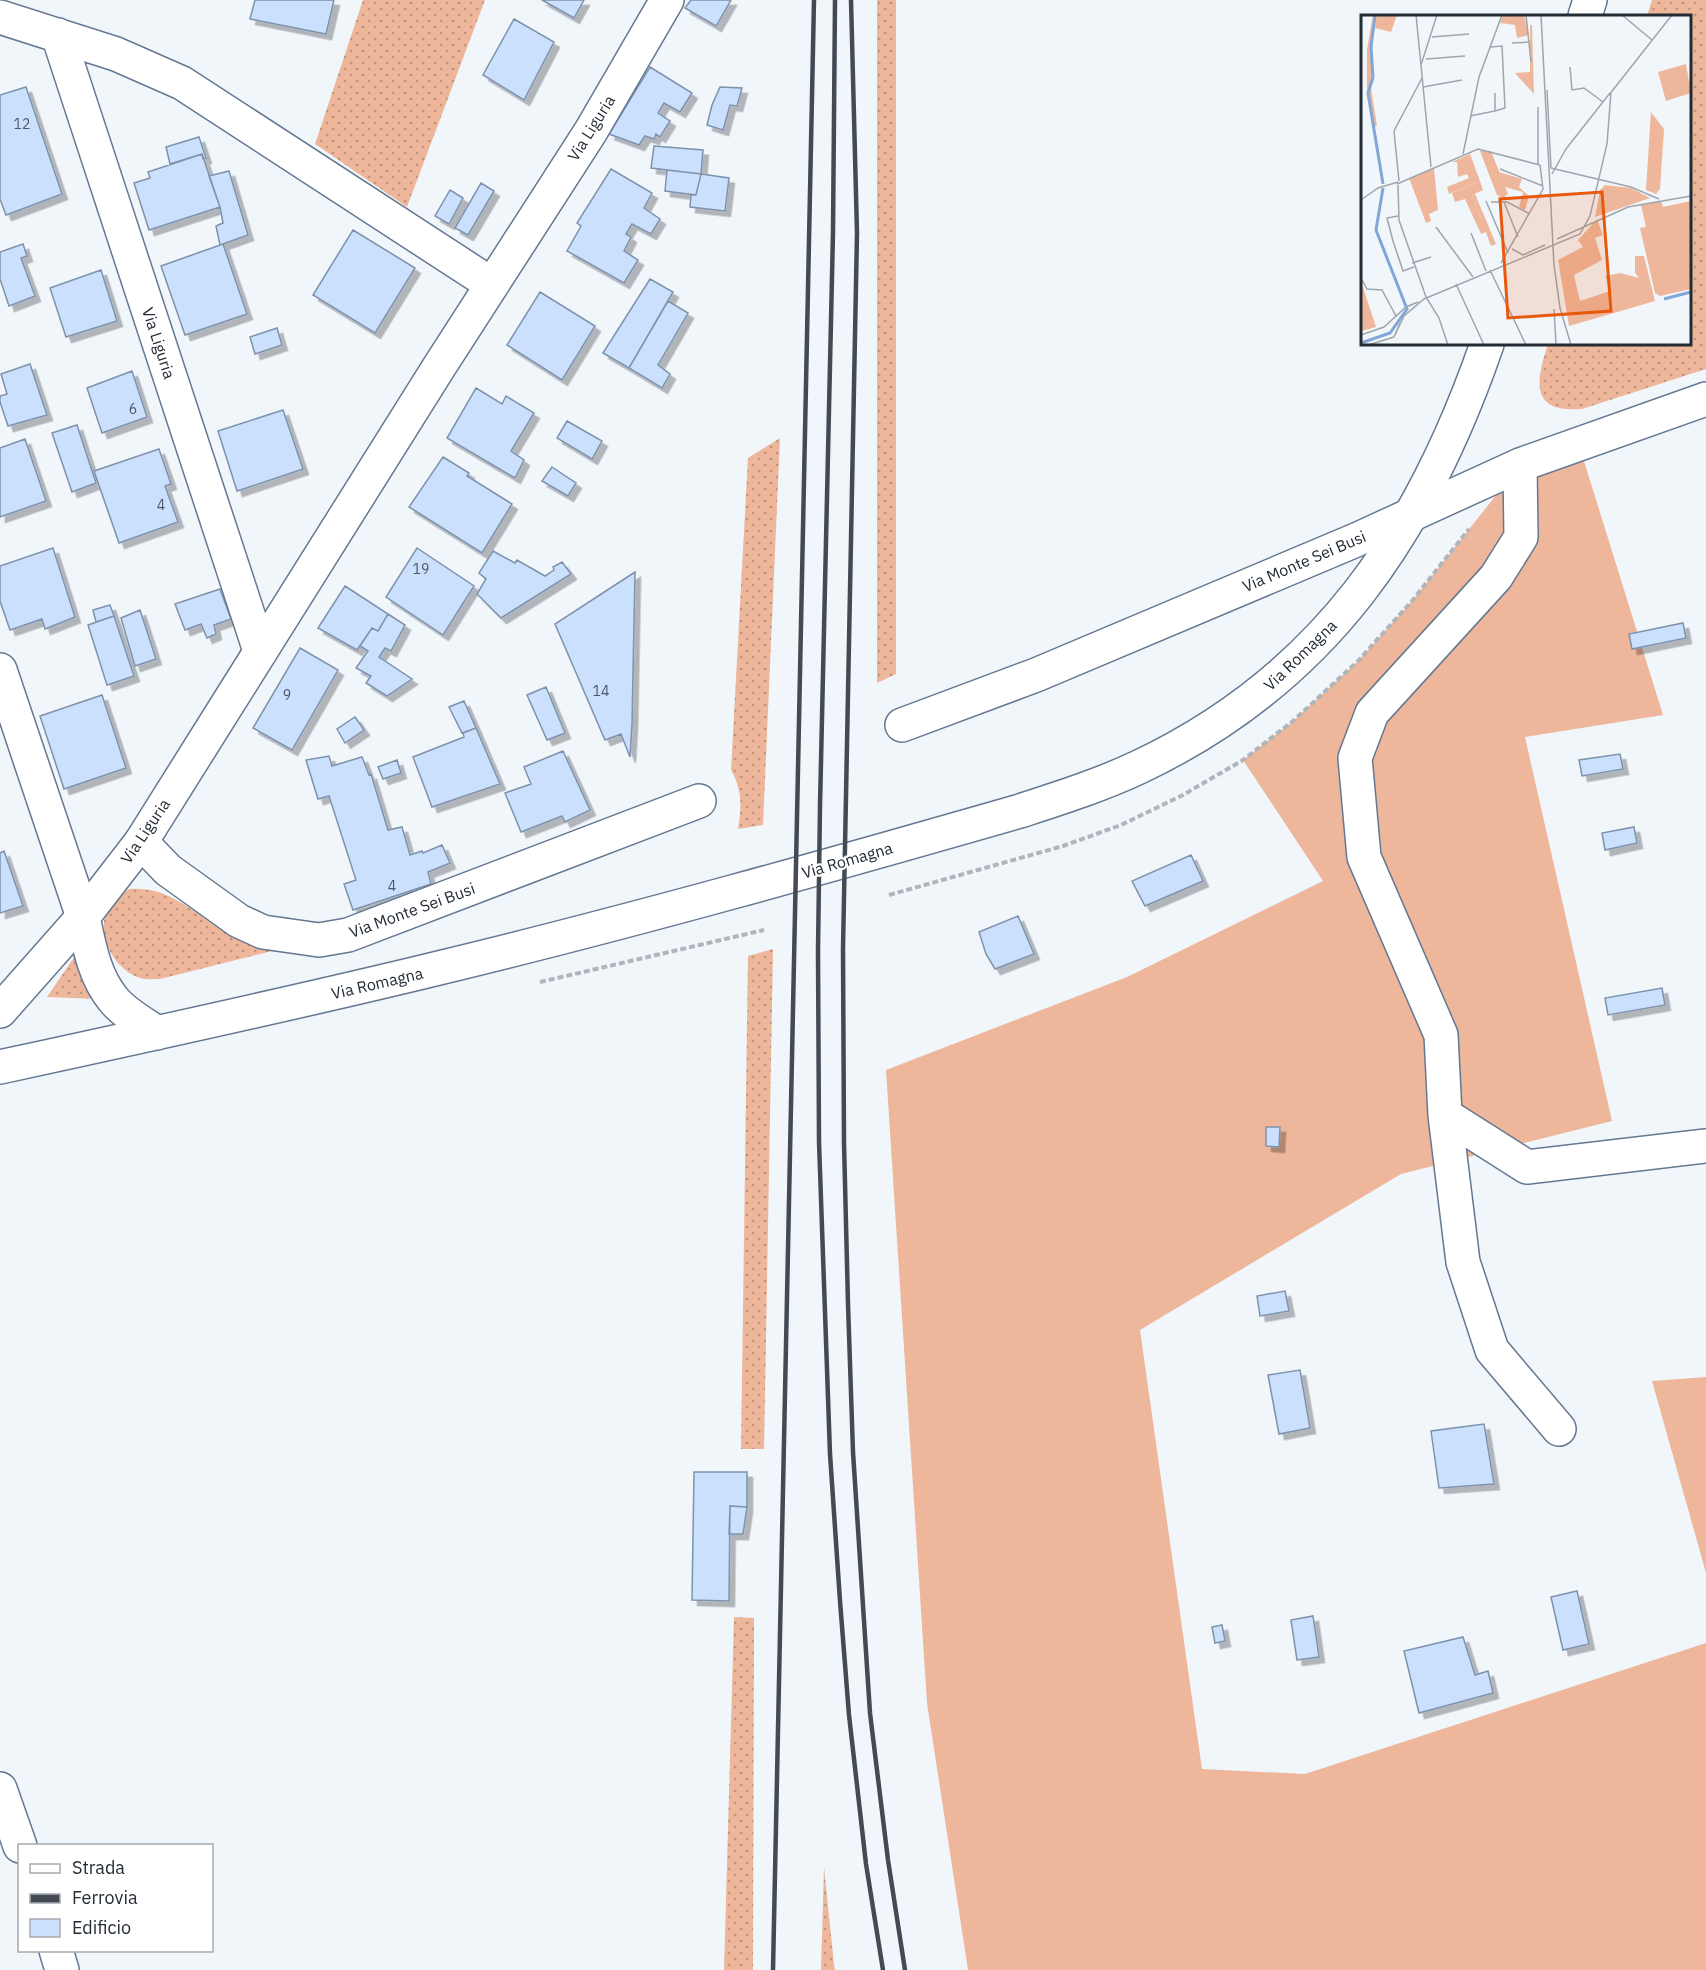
<svg xmlns="http://www.w3.org/2000/svg" width="1706" height="1970" font-family="'IBM Plex Sans',sans-serif">
	<style>
		.grass { fill: url(#grass-dots) }
		.garden { fill: #eeb79b }
		.building { fill: #cae0fc; stroke: #7e92ac; stroke-width: 1.5; filter: url(#shadow) }
		.lines { fill: none; stroke-linecap: round; stroke-linejoin: round }
		.minor-casing { stroke: #647891; stroke-width: 36 }
		.major-casing { stroke: #647891; stroke-width: 36 }
		.path { stroke: #afb5bb; stroke-width: 4; stroke-dasharray: 6 3; stroke-linecap: butt }
		.minor { stroke: #fff; stroke-width: 33 }
		.major { stroke: #fff; stroke-width: 33 }
		.rail { stroke: #434a54; stroke-width: 4.5 }
		.labels { text-anchor: middle; stroke-width: 4.5; stroke-linejoin: round; paint-order: stroke }
		.number-label { font-size: 14px; fill: #4d5867 }
		.street-label { font-size: 16px; fill: #232b35; stroke: #fff }
		.inset-river { fill: none; stroke: #80a7d8; stroke-width: 3 }
		.inset-road { fill: none; stroke: #9fa5ac; stroke-width: 1.5 }
		.view { fill: #e8590c; fill-opacity: 0.15; stroke: #e8590c; stroke-width: 3 }
		.inset-edge { fill: none; stroke: #232b35; stroke-width: 3 }
	</style>
	<defs>
		<pattern id="grass-dots" width="8" height="8" patternUnits="userSpaceOnUse" patternTransform="scale(1.5)"><rect width="8" height="8" fill="#eeb79b"/><path d="M2 2h.1M6 6h.1" fill="none" stroke="#c0957f" stroke-width="1.8" stroke-linecap="round"/></pattern>
		<filter id="shadow"><feDropShadow dx="5.5" dy="5.5" stdDeviation="0" flood-color="#0004"/></filter>
	</defs>
	<rect width="100%" height="100%" fill="#f1f6fb"/>
	<path class="grass" d="M363 0H485L407 207 315 144Z
		M877 0H896V674L877 683Z
		M1652 0H1706V369L1582 409C1529 413 1536 381 1548 344H1690V16H1647Z
		M780 438 763 825 738 829C742 807 742 789 731 770L748 458Z
		M130 889C165 887 178 903 206 917 231 929 258 938 284 948L160 979C152 979 144 980 137 977 106 963 91 920 117 895 120 893 126 891 130 889Z
		M773 949 764 1449H741L748 956Z
		M77 953 98 999 47 997Z
		M734 1617 754 1618 753 1970H724Z
		M824 1867 834 1964 835 1970H821Z"/>
	<path class="garden" d="M1579 445 1663 715 1525 737 1612 1121 1401 1174 1140 1330 1202 1769 1305 1774 1706 1643V1970H968L927 1703 886 1070 1127 977 1323 881 1243 760 1293 721 1358 661 1412 601 1520 465Z
		M1706 1377V1573L1652 1381Z"/>
	<path class="building" d="M255 0H334L326 34 250 19Z
		M542 0H584L574 18Z
		M691 0H731L716 26 685 8Z
		M514 19 554 42 524 100 483 75Z
		M650 67 692 93 680 112 664 103 658 113 670 121 660 137 656 134 654 139 645 136 639 145 609 134Z
		M26 87 62 194 6 215 0 199V95Z
		M720 87 742 88 737 106 730 105 723 130 707 125 712 105Z
		M199 137 206 158 203 159 202 154 170 164 166 147Z
		M654 146 703 150 701 174 651 168Z
		M202 154 220 207 149 230 134 183 150 178 148 172Z
		M611 169 652 193 644 208 660 219 651 234 632 224 626 234 631 237 624 251 638 260 624 283 567 251 581 226 577 223Z
		M667 170 701 174 696 195 665 191Z
		M229 171 248 235 220 245 216 226 223 223 220 207 209 176Z
		M701 174 729 178 725 211 690 207 691 195H696Z
		M481 183 494 191 468 235 455 228Z
		M450 190 463 198 449 224 435 216Z
		M353 230 415 268 375 333 313 295Z
		M23 244 27 256 21 258 35 296 9 306 0 279V252Z
		M223 244 247 314 185 335 161 266Z
		M101 270 117 321 66 337 50 288Z
		M650 279 673 292 629 368 603 353Z
		M540 292 595 326 562 380 507 345Z
		M668 301 688 313 658 365 670 374 662 388 629 368Z
		M277 328 282 345 255 354 250 337Z
		M30 364 47 415 8 426 0 402V396L7 394 1 374Z
		M132 371 147 417 102 433 87 388Z
		M476 388 502 404 506 396 534 413 511 451 524 460 515 478 447 438Z
		M283 410 303 469 237 491 218 431Z
		M567 421 602 441 592 459 557 438Z
		M77 425 96 483 72 492 52 433Z
		M25 439 46 501 0 517V448Z
		M159 449 171 484 165 486 178 522 119 543 94 471Z
		M443 457 469 473 467 476 512 504 482 553 409 507Z
		M552 467 576 483 568 496 542 481Z
		M53 548 75 617 45 629 42 619 10 630 0 601V566Z
		M417 548 474 586 443 635 386 597Z
		M493 551 515 563 517 560 545 576 554 570 553 567 562 562 571 574 501 618 477 594 486 579 479 573Z
		M635 572 632 724 630 757 621 734 605 740 555 624Z
		M345 586 388 614 378 631 372 628 357 650 318 628Z
		M220 589 231 619 214 625 216 634 207 638 201 624 185 630 175 604Z
		M110 605 114 616 96 622 93 610Z
		M140 610 156 659 135 666 121 618Z
		M388 614 405 625 391 651 385 648 379 657 412 679 387 696 366 683 371 676 356 668 368 651 360 646 372 628 378 631Z
		M114 616 134 676 107 685 88 625Z
		M1683 623 1686 638 1632 649 1629 634Z
		M300 648 338 670 292 750 253 728Z
		M546 687 565 733 547 740 527 695Z
		M102 695 126 768 64 789 40 716Z
		M464 701 476 728 462 733 449 707Z
		M355 717 364 730 345 743 337 729Z
		M476 728 500 784 432 807 413 757 464 737 463 733Z
		M563 751 590 810 565 822 562 816 521 832 505 793 531 784 524 767Z
		M1620 754 1623 769 1582 776 1579 760Z
		M329 756 332 766 362 757 369 775 371 774 388 830 402 827 410 855 422 851 423 853 442 845 450 863 428 872 431 884 353 910 344 884 356 880 329 796 318 799 306 760Z
		M397 760 401 773 383 779 378 767Z
		M1634 827 1637 843 1605 850 1602 833Z
		M4 851 23 906 0 913V853Z
		M1191 855 1203 881 1145 906 1132 881Z
		M1018 916 1034 954 995 969 986 954 979 932Z
		M1662 988 1665 1005 1608 1015 1605 998Z
		M1266 1127H1280L1279 1147 1266 1146Z
		M1285 1291 1289 1311 1260 1316 1257 1296Z
		M1300 1370 1310 1428 1279 1434 1268 1375Z
		M1484 1424 1494 1484 1439 1488 1431 1431Z
		M694 1472H747V1507L730 1506 729 1601 692 1600Z
		M730 1506 747 1507 743 1534H729Z
		M1577 1591 1589 1644 1563 1650 1551 1597Z
		M1313 1616 1319 1657 1297 1660 1291 1620Z
		M1222 1625 1225 1641 1215 1643 1212 1627Z
		M1463 1637 1475 1675 1488 1671 1493 1693 1419 1713 1404 1651Z"/>
	<g class="lines">
		<g class="minor-casing">
			<path id="minor" d="M0 17 116 54 182 83 491 284
				M58 35 260 651
				M1520 465 1521 537 1496 577 1372 713 1355 758 1364 857 1441 1035 1445 1115 1463 1262 1492 1350 1559 1429
				M0 670 83 917
				M902 725 1036 675 1356 540 1520 465 1706 399
				M141 842 168 870 239 921 263 932 319 940 348 935 699 801
				M1445 1115 1527 1167 1706 1146
				M0 1789 20 1846
				M56 1950 62 1970"/>
		</g>
		<g class="major-casing">
			<path id="major" d="M1585 16 1590 0
				M83 917C89 945 94 976 113 999 124 1013 143 1023 157 1033
				M0 1011 83 917 141 842 439 367 591 131 667 0
				M0 1067C148 1035 296 1003 443 967 637 920 828 866 1020 811 1060 798 1101 785 1139 767 1325 679 1422 532 1487 344"/>
		</g>
		<path class="path" d="M889 895 1063 846 1121 825 1183 795 1243 760 1293 721 1358 661 1412 601 1469 529
			M540 982 764 930"/>
		<use href="#minor" class="minor"/>
		<use href="#major" class="major"/>
		<path class="rail" d="M835 0 833 232 820 806 818 950 819 1142 830 1454 840 1601 849 1715 866 1864 883 1970
			M851 0 857 233 843 949 844 1143 848 1304 853 1452 870 1713 888 1860 905 1970
			M773 1970 814 0"/>
	</g>
	<g class="labels">
		<g class="number-label">
			<text x="22" y="129">12</text>
			<text x="133" y="414">6</text>
			<text x="161" y="510">4</text>
			<text x="421" y="574">19</text>
			<text x="601" y="696">14</text>
			<text x="287" y="700">9</text>
			<text x="392" y="891">4</text>
		</g>
		<g class="street-label">
			<text transform="translate(591 128) rotate(-58)" y="6">Via Liguria</text>
			<text transform="translate(159 343) rotate(72)" y="6">Via Liguria</text>
			<text transform="translate(1304 561) rotate(-23)" y="6">Via Monte Sei Busi</text>
			<text transform="translate(1300 655) rotate(-44)" y="6">Via Romagna</text>
			<text transform="translate(145 831) rotate(-56)" y="6">Via Liguria</text>
			<text transform="translate(847 860) rotate(-16)" y="6">Via Romagna</text>
			<text transform="translate(412 910) rotate(-20)" y="6">Via Monte Sei Busi</text>
			<text transform="translate(377 983) rotate(-13)" y="6">Via Romagna</text>
		</g>
	</g>
	<g transform="translate(1361 15)">
		<rect width="330" height="330" fill="#f1f6fb"/>
		<path d="M16 0H36L30 17 14 13ZM142 0H163L168 20 156 23 154 10 139 8ZM169 10H171L173 79 154 58 169 57ZM325 49 330 78 305 86 297 57ZM290 97 303 114 299 174 295 179 285 175ZM109 139 119 166 88 179 86 172 108 163 106 159 97 162 96 147H91ZM73 153 77 195 68 199 70 206 65 208 48 163ZM138 157 161 164 158 172 168 181 164 195 158 192 162 177 144 172ZM244 170 270 173 289 183 234 202 239 175ZM114 179 135 229 130 231 111 180Z" fill="#eeb79b"/>
		<path d="M12 0H16L10 33 13 64 10 73 16 111 13 112 6 74V34ZM119 136H130L147 179 142 183 136 180ZM119 166 122 175 111 180 125 217 120 219 104 184 94 187 91 178Z" fill="#eeb79b"/>
		<path d="M300 186 302 192 330 186V274L299 281 294 278 279 213 285 212 280 190Z" fill="#eeb79b"/>
		<path d="M236 204 242 220 234 223 241 245 213 260 219 286 249 276 244 261 259 258 278 263 274 258V241H283L294 286 208 311 197 245 222 232 217 225ZM0 266 15 312 1 316 0 315Z" fill="#eeb79b"/>
		<path class="inset-river" d="M14 0 10 32 12 62 7 78 22 169M303 284 330 277M0 328 29 318 46 294 15 215 22 173"/>
		<path class="inset-road" d="M55 0 70 152M165 0 170 47M180 0 193 250 199 293 210 330M261 0 291 25M71 22 108 19M151 28 169 27M129 32 141 31 144 93 134 96M65 44 104 41M60 50 76 0M209 52 211 75 223 73 242 87M62 72 101 65M186 75 190 153 194 154M248 80 311 0M177 92V149M109 101 134 96V78M102 139 118 62 141 0M139 154 182 171M194 154 270 172 298 184M191 159 205 134 249 78M38 166 33 116 61 63M36 169 117 134 179 150 182 174 140 248M37 170 38 205 65 282M0 185 17 173 37 167M125 186 147 238M130 187H146L169 199M143 187 157 222M37 201 26 203 32 226 42 256 53 252M75 212 112 262M110 218 125 256M196 224 267 192 330 181M151 234 162 240 184 230M51 248 70 242M129 255 165 330M0 263 6 274 21 275 35 301M95 269 123 330M65 282 78 303 87 330M193 294 195 330M39 308 33 322 43 301 63 284 219 219 229 201 246 129 250 77M0 320 23 312 45 292 57 287M7 330 33 322"/>
		<path class="view" d="M241 177 250 296 147 303 139 184Z"/>
		<rect width="330" height="330" class="inset-edge"/>
	</g>
	<rect x="18" y="1844" width="195" height="108" fill="#ffffff" stroke="#a7aaae" stroke-width="1.5"/>
	<rect x="30" y="1864" width="30" height="9" fill="#ffffff" stroke="#a7aaae" stroke-width="1.5"/>
	<text x="72" y="1874" font-size="18" fill="#232b35">Strada</text>
	<rect x="30" y="1894" width="30" height="9" fill="#434a54" stroke="#a7aaae" stroke-width="1.5"/>
	<text x="72" y="1904" font-size="18" fill="#232b35">Ferrovia</text>
	<rect x="30" y="1919" width="30" height="18" fill="#cae0fc" stroke="#a7aaae" stroke-width="1.5"/>
	<text x="72" y="1934" font-size="18" fill="#232b35">Edificio</text>
</svg>
